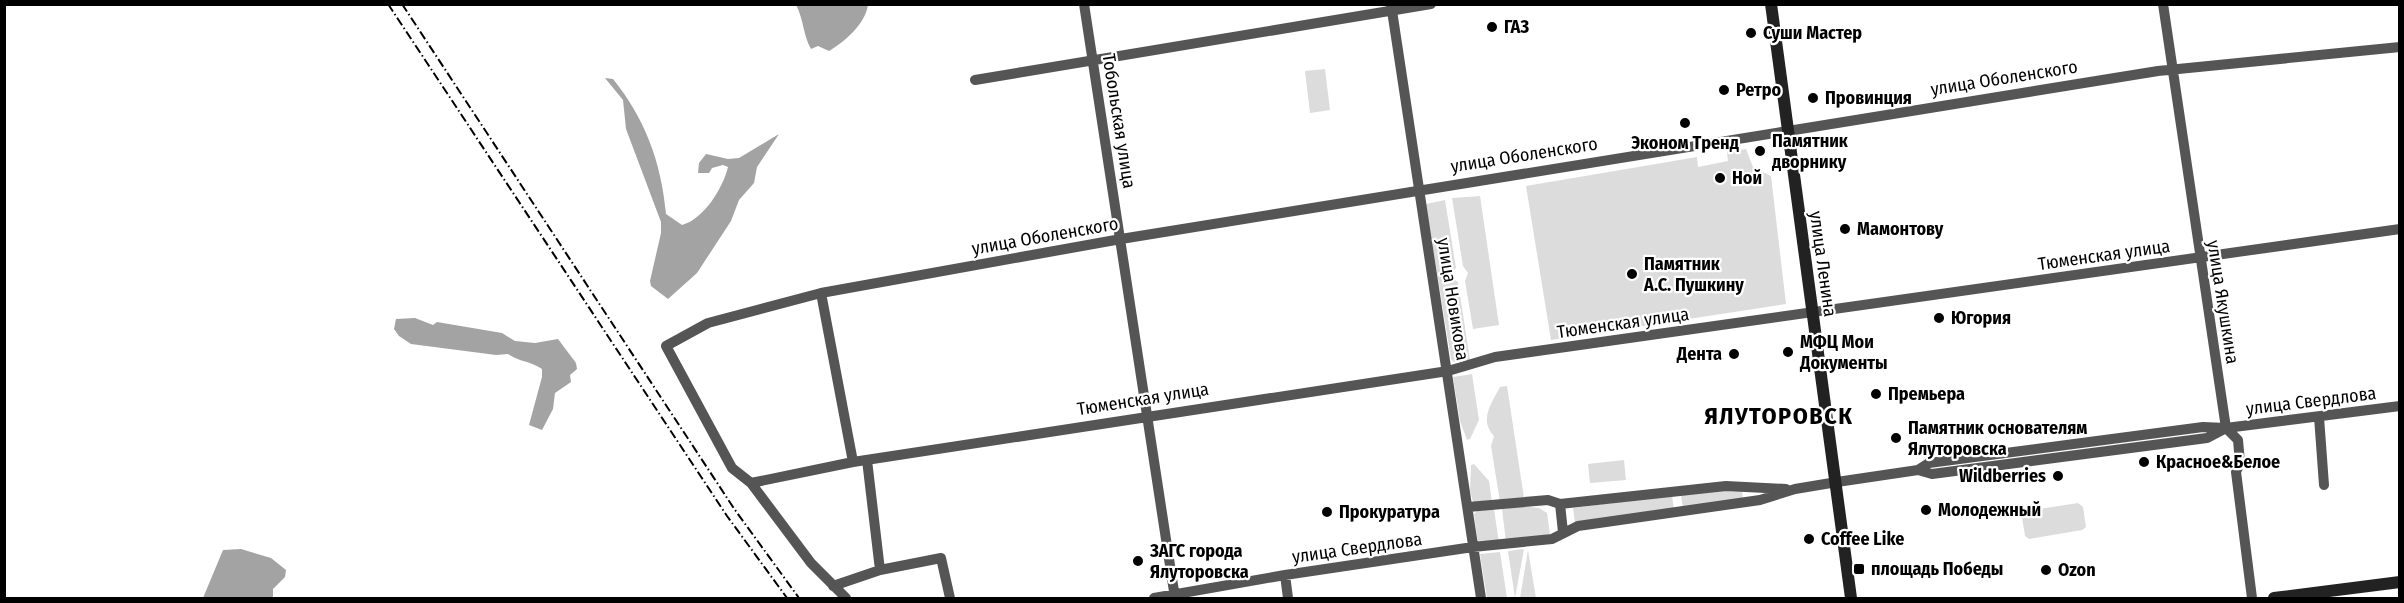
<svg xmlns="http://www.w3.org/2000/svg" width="2404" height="603" font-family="'Fira Sans Condensed',sans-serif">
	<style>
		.green { fill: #dcdcdc }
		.water { fill: #a3a3a3 }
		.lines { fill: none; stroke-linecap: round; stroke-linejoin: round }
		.minor { stroke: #555; stroke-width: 10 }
		.secondary { stroke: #222; stroke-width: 12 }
		.rail { stroke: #000; stroke-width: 2; stroke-dasharray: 9 3 1.5 3; stroke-linecap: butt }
		.poi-dot { fill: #000; stroke: #fff; stroke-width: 2 }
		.labels { text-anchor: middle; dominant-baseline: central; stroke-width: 4.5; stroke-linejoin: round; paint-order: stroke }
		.poi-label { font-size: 18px; font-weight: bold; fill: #000; stroke: #fff; text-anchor: start }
		.street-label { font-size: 18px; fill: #000; stroke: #fff }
		.district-label { font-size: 24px; font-weight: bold; letter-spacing: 1.5px; fill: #000; stroke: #fff }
	</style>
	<rect width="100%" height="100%" fill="#fff"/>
	<path class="green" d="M1325 69 1330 110 1310 113 1305 71Z
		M1746 149 1753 167 1771 176 1786 304 1551 340 1526 186 1697 157 1698 167 1728 161 1727 152Z
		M1480 196 1499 325 1473 329 1465 281 1468 273 1463 266 1452 198Z
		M1445 200 1456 268 1452 273 1453 279 1458 282 1470 360 1454 362 1451 359 1426 204Z
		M1472 374 1479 420 1470 439 1467 440 1460 421 1453 377Z
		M1507 386 1524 498 1500 502 1491 446 1494 436C1479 420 1491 404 1500 387Z
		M1624 460 1626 480 1590 483 1588 464Z
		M1474 464 1489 481 1492 503 1474 505 1470 491 1471 465Z
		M1742 489 1743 500 1683 509 1681 495Z
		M1672 495 1674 510 1575 523 1573 508Z
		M2078 503 2083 507 2086 527 2082 530 2029 539 2025 536 2022 517 2026 511Z
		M1522 506 1539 508 1547 513 1550 534 1506 542 1502 509Z
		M1494 509 1499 543 1478 544 1474 514 1477 511Z
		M1524 549 1515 598 1508 551Z
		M1528 550 1536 598H1520Z
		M1500 552 1507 598H1487L1480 554Z"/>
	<path class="water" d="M868 4C866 24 844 42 829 51L818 46 811 49C803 35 804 20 796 5Z
		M605 78 613 79C645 119 661 161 666 214L682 225C704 219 723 188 728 167L723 165 712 168 709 173H698L699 163 706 154 728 159 739 158 779 134 757 167 754 183 739 200 731 221 697 273 668 299 651 286 650 281 661 233V222L626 129 623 100Z
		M415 318 433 325 437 322 502 333 515 341 535 343 558 339 576 363 577 369 570 375 571 382 555 393 553 409 542 430 529 425 542 377V369C531 361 519 362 508 354L496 355 411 344 399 336 394 329 396 319Z
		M241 549 271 558 286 570 285 577 273 589V598H203L223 550Z"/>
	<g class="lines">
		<path class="minor" d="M1084 4 1175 598
			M1391 4 1481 598
			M2163 4 2226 428 2238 440 2240 463 2236 472 2252 598
			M975 80 1431 4
			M821 293 853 462
			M2319 417 2324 485
			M867 460 880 570
			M1918 470 1929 463 2203 427 2226 428 2400 406
			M751 483 853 462 1448 371 1495 357 2400 229
			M1560 504 1563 532
			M1468 507 1548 500 1560 504 1726 486 1786 489
			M1285 575 1288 598
			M833 586 880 570 941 558 950 598
			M846 598 811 563 751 483 732 468 666 346 708 323 821 293 1121 239 2158 71 2400 47
			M1154 598 1285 575 1473 547 1552 539 1578 526 1760 500 1795 489 1837 482 1918 470 1932 474 2207 438 2226 428"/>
		<path class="secondary" d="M1771 4 1851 598
			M2274 598 2400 582"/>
		<path class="rail" d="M388 4 727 516 787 598
			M402 4 735 510 799 598"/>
	</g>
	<g class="poi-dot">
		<circle cx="1492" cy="27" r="6"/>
		<circle cx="1751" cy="33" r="6"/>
		<circle cx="1724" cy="90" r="6"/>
		<circle cx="1813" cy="98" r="6"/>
		<circle cx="1685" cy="123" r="6"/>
		<circle cx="1760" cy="151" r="6"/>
		<circle cx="1720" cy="178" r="6"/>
		<circle cx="1845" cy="229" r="6"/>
		<circle cx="1632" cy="274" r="6"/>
		<circle cx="1939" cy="318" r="6"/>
		<circle cx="1788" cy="352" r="6"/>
		<circle cx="1734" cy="354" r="6"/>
		<circle cx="1876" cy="394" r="6"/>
		<circle cx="1896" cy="438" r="6"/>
		<circle cx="2144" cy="462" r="6"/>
		<circle cx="2058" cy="476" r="6"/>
		<circle cx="1926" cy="510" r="6"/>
		<circle cx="1327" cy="512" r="6"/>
		<circle cx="1809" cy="539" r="6"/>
		<circle cx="1138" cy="561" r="6"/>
		<rect x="1853" y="563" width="12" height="12" rx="3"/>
		<circle cx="2046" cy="570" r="6"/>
	</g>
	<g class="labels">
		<g class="poi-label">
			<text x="1504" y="27">ГАЗ</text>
			<text x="1763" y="33">Суши Мастер</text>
			<text x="1736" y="90">Ретро</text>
			<text x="1825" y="98">Провинция</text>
			<text x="1772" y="141">Памятник<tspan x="1772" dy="21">дворнику</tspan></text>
			<text x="1685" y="143" text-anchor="middle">Эконом Тренд</text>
			<text x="1732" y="178">Ной</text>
			<text x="1857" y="229">Мамонтову</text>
			<text x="1644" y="264">Памятник<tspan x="1644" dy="21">А.С. Пушкину</tspan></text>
			<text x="1951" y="318">Югория</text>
			<text x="1800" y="342">МФЦ Мои<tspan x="1800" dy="21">Документы</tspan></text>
			<text x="1722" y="354" text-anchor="end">Дента</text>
			<text x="1888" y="394">Премьера</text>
			<text x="1908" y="428">Памятник основателям<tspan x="1908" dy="21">Ялуторовска</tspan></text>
			<text x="2156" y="462">Красное&amp;Белое</text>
			<text x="2046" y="476" text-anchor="end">Wildberries</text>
			<text x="1938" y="510">Молодежный</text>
			<text x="1339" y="512">Прокуратура</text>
			<text x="1821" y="539">Coffee Like</text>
			<text x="1150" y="551">ЗАГС города<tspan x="1150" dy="21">Ялуторовска</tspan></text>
			<text x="1871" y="569">площадь Победы</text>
			<text x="2058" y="570">Ozon</text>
		</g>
		<g class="street-label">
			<text transform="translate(2004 78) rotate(-9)">улица Оболенского</text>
			<text transform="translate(1119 121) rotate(81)">Тобольская улица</text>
			<text transform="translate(1524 155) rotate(-9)">улица Оболенского</text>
			<text transform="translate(1045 236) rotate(-10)">улица Оболенского</text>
			<text transform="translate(2104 255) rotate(-8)">Тюменская улица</text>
			<text transform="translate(1823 264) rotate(82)">улица Ленина</text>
			<text transform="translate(1453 299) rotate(81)">улица Новикова</text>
			<text transform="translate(2223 302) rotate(81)">улица Якушкина</text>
			<text transform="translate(1623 323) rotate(-8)">Тюменская улица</text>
			<text transform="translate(1143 399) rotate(-9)">Тюменская улица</text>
			<text transform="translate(2311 401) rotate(-7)">улица Свердлова</text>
			<text transform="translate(1357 548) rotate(-8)">улица Свердлова</text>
		</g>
		<g class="district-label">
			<text x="1779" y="416">ЯЛУТОРОВСК</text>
		</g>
	</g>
	<rect width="2404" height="603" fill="none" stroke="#000000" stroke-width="12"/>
</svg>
